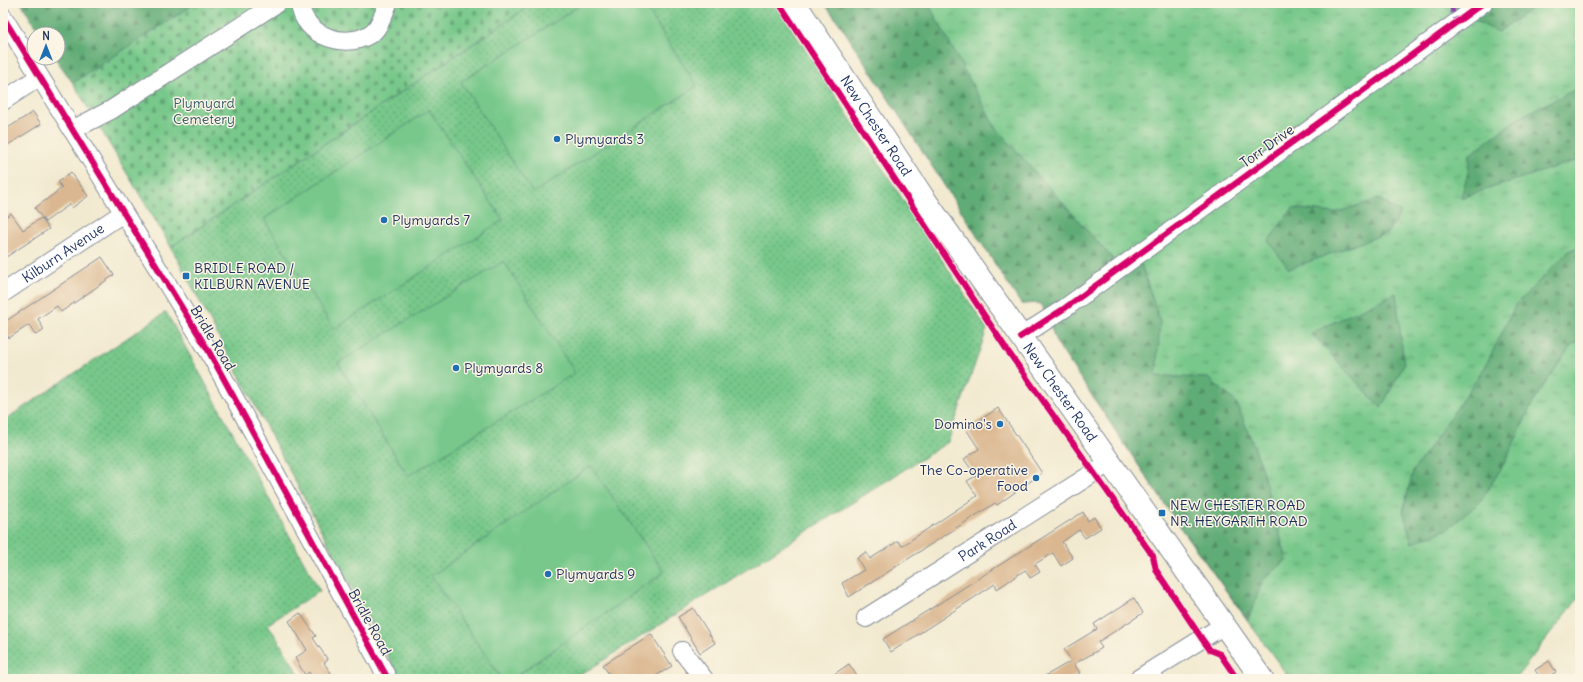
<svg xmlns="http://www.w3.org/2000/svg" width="1583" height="682" font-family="Delius,sans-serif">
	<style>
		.grass { fill: url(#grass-tufts); stroke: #497c74 }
		.forest { fill: url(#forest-firs); stroke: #3e6e6a }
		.cemetery { fill: url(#cemetery-stones); stroke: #497c74 }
		.park { fill: url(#park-dots); stroke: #497c74 }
		.pitch { fill: #77c88a; stroke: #497c74 }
		.building { fill: #dab790 }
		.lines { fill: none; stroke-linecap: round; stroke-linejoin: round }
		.minor-casing { stroke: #868c97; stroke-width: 20 }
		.highway-casing { stroke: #868c97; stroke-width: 24 }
		.minor { stroke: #fff; stroke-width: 18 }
		.highway { stroke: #fff; stroke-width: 22 }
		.quiet { stroke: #8e44ad; stroke-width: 5; stroke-dasharray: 10 5; stroke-linecap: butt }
		.cycleway-casing { stroke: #fcf5e5; stroke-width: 8 }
		.cycleway { stroke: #d6006c; stroke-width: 6 }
		.poi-dot { fill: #1f6fb2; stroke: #fcf5e5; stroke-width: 1.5 }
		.labels { text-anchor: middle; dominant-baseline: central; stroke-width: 3; stroke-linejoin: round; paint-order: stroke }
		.park-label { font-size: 14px; fill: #375d6b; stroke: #fcf5e5 }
		.street-label { font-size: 14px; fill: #1b2f5e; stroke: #fcf5e5 }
		.poi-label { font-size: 14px; fill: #1b2f5e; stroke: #fcf5e5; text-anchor: start }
	</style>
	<defs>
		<pattern id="grass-tufts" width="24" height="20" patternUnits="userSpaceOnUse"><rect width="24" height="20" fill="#77c88a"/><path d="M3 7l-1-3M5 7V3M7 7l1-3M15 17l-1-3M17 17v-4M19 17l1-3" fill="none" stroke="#61a374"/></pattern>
		<pattern id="forest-firs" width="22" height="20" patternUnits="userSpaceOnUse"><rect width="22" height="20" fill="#61ac76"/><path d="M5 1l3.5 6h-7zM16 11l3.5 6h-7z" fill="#4f8c64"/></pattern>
		<pattern id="cemetery-stones" width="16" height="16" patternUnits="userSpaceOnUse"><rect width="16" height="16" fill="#77c88a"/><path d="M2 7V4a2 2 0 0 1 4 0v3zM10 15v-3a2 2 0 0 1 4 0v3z" fill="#61a374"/></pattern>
		<pattern id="park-dots" width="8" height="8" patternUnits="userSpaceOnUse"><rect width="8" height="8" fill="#77c88a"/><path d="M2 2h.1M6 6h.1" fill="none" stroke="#61a374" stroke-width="1.8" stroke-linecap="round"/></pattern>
	</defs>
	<rect width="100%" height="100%" fill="#fcf5e5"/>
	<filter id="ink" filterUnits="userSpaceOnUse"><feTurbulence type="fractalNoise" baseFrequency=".025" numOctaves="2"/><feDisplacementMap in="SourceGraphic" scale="8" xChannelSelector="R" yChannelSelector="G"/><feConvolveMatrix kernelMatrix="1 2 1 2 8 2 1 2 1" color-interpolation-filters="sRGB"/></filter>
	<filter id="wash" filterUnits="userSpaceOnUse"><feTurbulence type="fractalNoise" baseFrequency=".012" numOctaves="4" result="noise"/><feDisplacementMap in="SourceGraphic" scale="16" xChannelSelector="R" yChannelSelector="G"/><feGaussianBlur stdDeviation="0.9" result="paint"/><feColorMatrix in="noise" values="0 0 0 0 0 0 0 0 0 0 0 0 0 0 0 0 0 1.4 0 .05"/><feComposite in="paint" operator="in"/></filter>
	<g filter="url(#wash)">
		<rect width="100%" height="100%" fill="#f2ead0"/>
		<path class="grass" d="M824 3H1580V596L1515 679H1290L1182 530 1056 342 1048 318 1040 303 1021 304 842 27Z"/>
		<path class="forest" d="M21 3H196L73 83 55 58H58V34H40Z
			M824 3H928L995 127 1120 267 1138 255 1160 321 1156 376 1208 378 1236 402 1258 456 1287 560 1263 580 1248 620 1182 530 1056 342 1048 318 1040 303 1021 304 842 27Z
			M1452 3H1540L1498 32 1465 16Z
			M1580 87V160L1564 164 1461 198 1469 169V155L1518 118Z
			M1379 199 1401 213 1387 233 1289 269 1268 241 1293 208 1334 213Z
			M1580 247V340L1570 347 1533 402 1505 462 1481 501 1448 529 1412 543 1403 511 1413 471 1485 367 1516 304 1570 250Z
			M1396 293 1404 365 1381 408 1311 333Z"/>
		<path class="cemetery" d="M196 3H534L171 247 73 83Z"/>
		<path class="park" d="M534 3H775L987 329 948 442 574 679H400L171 247Z
			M166 312 320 591 268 624 302 679H3V421Z"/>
		<path class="pitch" d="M584 3H643L697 86 533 193 461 82Z
			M429 110 503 220 334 329 264 219Z
			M504 261 575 373 408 476 338 363Z
			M591 466 664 572 512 679H502L431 576Z"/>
		<g id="blocks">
			<path class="building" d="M33 112 41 124 3 148V131Z
				M71 172 88 196 72 208 70 204 45 222 35 208 62 188 58 182Z
				M11 213 23 230 41 218 49 229 3 259V219Z
				M102 257 114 275 61 312 57 306 38 319 44 330 40 333 35 335 29 325 9 338 3 329V323Z
				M998 408 1042 473 997 505 995 503 849 597 842 583 864 570 857 558 866 552 870 559 898 541 902 546 977 496 967 481 976 476 964 459 979 449 966 429Z
				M1083 512 1088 521 1094 517 1101 528 1085 538 1079 530 1062 542 1073 558 1061 566 1053 553 1035 564 1040 572 1030 578 1025 570 997 589 995 584 891 652 883 639Z
				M1134 598 1143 613 1098 642 1102 648 1074 664 1080 673 1070 679H1040L1071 661 1064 649 1097 629 1094 624Z
				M693 608 715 643 700 653 678 617Z
				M300 613 316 636 313 638 328 660 324 663 335 679H313L309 672 305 675 295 658 307 650 289 621Z
				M651 634 672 666 651 679H612L603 665Z
				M1549 661 1556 672 1545 679H1541L1535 670Z
				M849 664 859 679H827Z"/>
		</g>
	</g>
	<g filter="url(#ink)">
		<use href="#blocks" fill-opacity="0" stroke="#868c97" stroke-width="1"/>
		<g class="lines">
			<defs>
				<g id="minor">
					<path d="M300 3C302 37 350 52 374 31 381 24 385 11 388 3"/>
					<path d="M3 17 208 350 388 679"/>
					<path d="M3 101 39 77"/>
					<path d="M72 130 111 110 277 3"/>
					<path id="s1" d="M3 293 123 213"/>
					<path d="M1020 337 1065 308 1483 3"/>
					<path id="s2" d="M866 618 1109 463"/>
					<path d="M682 651 704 679"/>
					<path d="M1138 679 1224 625"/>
				</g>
				<g id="highway">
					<path id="s3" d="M795 3 923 197 1262 679"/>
				</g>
			</defs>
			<use href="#minor" class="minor-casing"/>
			<use href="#highway" class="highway-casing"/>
			<use href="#minor" class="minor"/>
			<use href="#highway" class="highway"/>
			<path class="quiet" d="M1451 3 1453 13 1457 21"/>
			<defs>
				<path id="cycleway" d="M779 3 1007 350 1153 556 1156 570 1202 639 1210 650 1220 654 1237 679
					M3 17 208 350 388 679
					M1020 337 1065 308 1483 3"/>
			</defs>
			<use href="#cycleway" class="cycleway-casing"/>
			<use href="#cycleway" class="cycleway"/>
		</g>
	</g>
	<g class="poi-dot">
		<circle cx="557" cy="139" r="4"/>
		<circle cx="384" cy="220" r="4"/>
		<rect x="182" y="272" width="8" height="8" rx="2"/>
		<circle cx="456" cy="368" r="4"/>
		<circle cx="1000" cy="424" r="4"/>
		<circle cx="1036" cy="478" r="4"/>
		<rect x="1158" y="509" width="8" height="8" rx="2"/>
		<circle cx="548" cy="574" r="4"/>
	</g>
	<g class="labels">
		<g class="park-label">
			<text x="204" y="103">Plymyard<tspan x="204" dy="16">Cemetery</tspan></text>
		</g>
		<g class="street-label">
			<text stroke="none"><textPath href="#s3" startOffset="147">New Chester Road</textPath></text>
			<text transform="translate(1267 146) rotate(-36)">Torr Drive</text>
			<text stroke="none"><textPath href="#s1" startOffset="72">Kilburn Avenue</textPath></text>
			<text transform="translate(213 338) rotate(59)">Bridle Road</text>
			<text stroke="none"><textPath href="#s3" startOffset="471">New Chester Road</textPath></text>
			<text stroke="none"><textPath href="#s2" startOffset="144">Park Road</textPath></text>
			<text transform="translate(370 622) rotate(61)">Bridle Road</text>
		</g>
		<g class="poi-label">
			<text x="565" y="139">Plymyards 3</text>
			<text x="392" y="220">Plymyards 7</text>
			<text x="194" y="268">BRIDLE ROAD /<tspan x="194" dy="16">KILBURN AVENUE</tspan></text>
			<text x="464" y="368">Plymyards 8</text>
			<text x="992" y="424" text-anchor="end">Domino's</text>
			<text x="1028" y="470" text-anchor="end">The Co-operative<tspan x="1028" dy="16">Food</tspan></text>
			<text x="1170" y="505">NEW CHESTER ROAD<tspan x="1170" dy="16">NR. HEYGARTH ROAD</tspan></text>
			<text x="556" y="574">Plymyards 9</text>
		</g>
	</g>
	<rect width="1583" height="682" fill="none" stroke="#fcf5e5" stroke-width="16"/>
	<g transform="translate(46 46)"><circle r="19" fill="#fcf5e5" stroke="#a2a6af"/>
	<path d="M0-3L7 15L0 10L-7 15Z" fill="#1f6fb2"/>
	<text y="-6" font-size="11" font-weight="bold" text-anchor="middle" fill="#1b2f5e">N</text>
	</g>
</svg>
